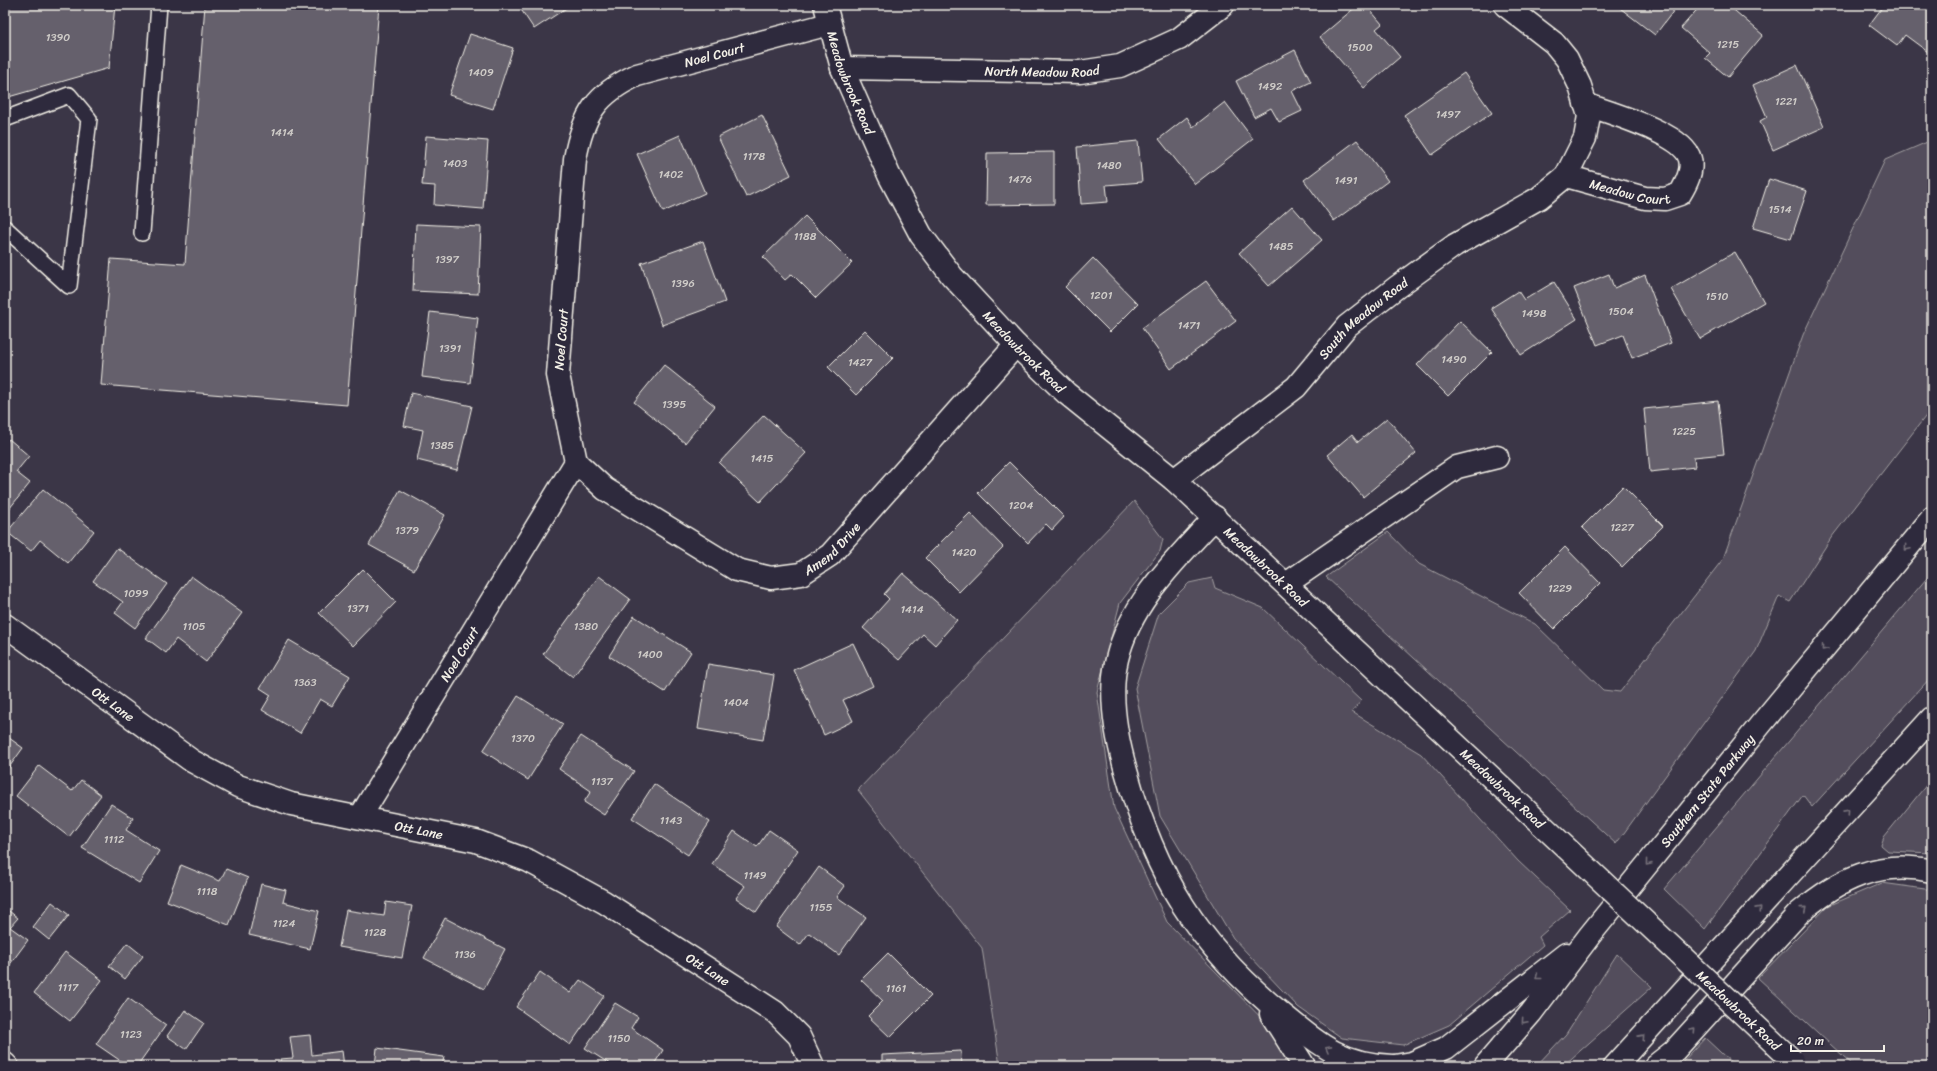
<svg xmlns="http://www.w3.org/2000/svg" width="1937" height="1071" font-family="Sriracha,sans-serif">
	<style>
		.green { fill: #534e5c; stroke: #a4a0a2 }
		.building { fill: #65616c; stroke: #f4f1e8 }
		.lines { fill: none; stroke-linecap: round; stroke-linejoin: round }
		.service-casing { stroke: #f4f1e8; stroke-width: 18 }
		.minor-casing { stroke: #f4f1e8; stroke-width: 25 }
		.tertiary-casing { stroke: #f4f1e8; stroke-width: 25 }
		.motorway-casing { stroke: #f4f1e8; stroke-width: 25 }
		.service { stroke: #2f2a3d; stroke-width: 15 }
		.minor { stroke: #2f2a3d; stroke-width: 22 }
		.tertiary { stroke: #2f2a3d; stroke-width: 22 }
		.motorway { stroke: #2f2a3d; stroke-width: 22 }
		.tertiary-bridge-casing { stroke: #f4f1e8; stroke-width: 25; stroke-linecap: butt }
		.tertiary-bridge { stroke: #2f2a3d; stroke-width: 22 }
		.oneway { stroke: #747079 }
		.labels { text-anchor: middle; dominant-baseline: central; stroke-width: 4; stroke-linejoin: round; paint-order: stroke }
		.number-label { font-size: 11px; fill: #d0cdc9 }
		.street-label { font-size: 13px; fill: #f4f1e8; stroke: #2f2a3d }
	</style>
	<rect width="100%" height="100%" fill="#3b3647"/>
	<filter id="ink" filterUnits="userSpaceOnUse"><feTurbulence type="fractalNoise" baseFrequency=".025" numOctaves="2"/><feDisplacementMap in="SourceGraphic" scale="8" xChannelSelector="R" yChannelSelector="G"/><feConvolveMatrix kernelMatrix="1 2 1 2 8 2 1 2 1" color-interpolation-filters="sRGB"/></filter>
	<g filter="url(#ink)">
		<path class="green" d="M1932 140V408L1831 538 1790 602 1779 596 1756 651 1616 844 1326 577 1388 532 1419 564 1535 624 1603 690 1620 692 1723 559 1803 335 1885 160Z
			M1134 501 1163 539 1160 551 1120 603 1097 692 1114 808 1167 922 1281 1038 1290 1066H1000L982 948 858 790Z
			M1932 572V676L1812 807 1803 795 1705 929 1664 889Z
			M1212 578 1215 588 1263 608 1361 701 1352 712 1421 754 1518 861 1570 910 1539 937 1543 945 1449 1025 1403 1045 1342 1038 1298 1007 1233 938 1160 816 1135 688 1159 613 1189 583Z
			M1932 778V853L1888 851 1881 845 1884 837Z
			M1882 883 1932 890V1066H1854L1758 978 1828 906Z
			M1617 954 1652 987 1563 1066H1536L1566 1034Z
			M1705 1038 1735 1066H1679Z"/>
		<path class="building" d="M5 5H115L109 68 5 98Z
			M205 5H379L347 405 101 385 111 259 185 264Z
			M518 5H571L534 29Z
			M1358 5H1366L1382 24 1376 29 1400 57 1364 88 1320 37Z
			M1616 5H1678L1655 35Z
			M1701 5H1728L1763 35 1728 77 1705 58 1710 53 1681 28Z
			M1884 5H1932V55L1905 35 1897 46 1869 25Z
			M470 34 513 48 493 109 449 95Z
			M1295 50 1311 82 1292 91 1302 111 1279 122 1271 108 1254 117 1236 81Z
			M1797 65 1824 127 1773 150 1760 121 1767 117 1753 85Z
			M1464 73 1492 113 1432 155 1404 115Z
			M1225 102 1253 139 1195 184 1159 139 1187 117 1193 127Z
			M762 115 791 175 746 197 718 137Z
			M680 135 705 193 663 212 637 154Z
			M426 136 488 141 483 209 434 205 435 186 422 185Z
			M1357 140 1388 181 1334 221 1304 180Z
			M1138 141 1142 182 1106 185 1108 202 1081 204 1077 147Z
			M1054 152V204L986 205 987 153Z
			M1769 179 1807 191 1791 239 1753 228Z
			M1292 206 1322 240 1269 286 1239 253Z
			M805 216 852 263 816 298 792 274 785 280 763 257Z
			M416 224 481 227 478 294 413 291Z
			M703 241 725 302 662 325 641 263Z
			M1735 252 1764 302 1700 339 1671 289Z
			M1093 258 1138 304 1110 332 1065 287Z
			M1609 274 1614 288 1645 275 1671 343 1632 358 1623 335 1597 345 1574 288Z
			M1206 281 1236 321 1171 369 1142 328Z
			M1554 282 1577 319 1521 355 1491 308 1518 291 1524 300Z
			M430 312 478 318 470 383 422 377Z
			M1460 321 1492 352 1448 396 1417 365Z
			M865 330 893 358 856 395 828 367Z
			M664 365 715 406 685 443 634 402Z
			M411 393 472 406 457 470 417 460 423 430 404 426Z
			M1718 401 1724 454 1694 457 1695 467 1650 472 1644 409Z
			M764 415 806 453 760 502 719 463Z
			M1387 418 1416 453 1363 497 1327 455 1352 434 1358 442Z
			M9 439 29 456 16 472 30 483 5 514V444Z
			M1009 462 1064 517 1052 530 1046 524 1028 543 978 493Z
			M1623 486 1663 526 1622 567 1582 527Z
			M43 489 94 531 68 563 40 540 31 551 7 532Z
			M400 490 445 515 414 570 369 545Z
			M970 513 1003 547 959 592 925 558Z
			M1565 547 1600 583 1554 629 1519 593Z
			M117 548 167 584 135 628 115 613 123 602 93 581Z
			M363 569 396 602 353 646 319 613Z
			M903 573 957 620 935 645 923 634 899 660 863 628 889 599 884 594Z
			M191 576 242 613 206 662 176 639 166 653 146 638Z
			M599 576 630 599 573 677 543 654Z
			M634 616 691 652 665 692 609 656Z
			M289 640 350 676 332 706 320 699 300 733 262 710 271 695 260 688Z
			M853 643 873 686 843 700 853 721 824 735 794 670Z
			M708 664 774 675 763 740 698 729Z
			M518 696 563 724 528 780 483 751Z
			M5 735 23 748 5 773Z
			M581 736 634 771 604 815 584 802 591 791 559 769Z
			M39 766 72 791 81 780 101 795 69 837 16 796Z
			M654 784 710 822 688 855 632 818Z
			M111 804 133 818 126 830 159 851 139 883 82 848Z
			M769 830 798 850 756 912 736 898 745 886 712 864 734 831 757 847Z
			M181 865 220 881 226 869 248 878 229 925 167 901Z
			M819 867 845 886 837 897 866 917 839 955 809 933 800 945 776 927Z
			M261 884 286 890 283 902 319 911 310 949 249 935Z
			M52 902 69 915 49 940 33 927Z
			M386 902 412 906 402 958 339 947 346 910 384 916Z
			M5 908 18 918 10 927 28 940 5 971Z
			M445 918 505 949 484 989 424 958Z
			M127 943 143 956 125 979 109 966Z
			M65 952 102 980 70 1021 34 993Z
			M888 953 931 996 890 1037 868 1016 883 1001 861 980Z
			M540 972 570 993 580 980 604 996 570 1045 516 1007Z
			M128 998 166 1025 137 1066H128L96 1044Z
			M615 1003 638 1017 631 1028 663 1050 653 1066H613L585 1048Z
			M185 1010 204 1023 186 1049 167 1036Z
			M310 1035 312 1055 342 1051 344 1066H281L280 1059 293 1058 290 1037Z
			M377 1048 444 1057 442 1066H375Z
			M961 1051 962 1066H882V1055Z
			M705 1059 712 1066H697Z"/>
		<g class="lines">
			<defs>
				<path id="service" d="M5 119 69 95 89 119 69 286 5 228
					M142 233 159 5"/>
				<g id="minor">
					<path id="s1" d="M842 68 1080 72 1120 66 1179 39 1223 5"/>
					<path id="s2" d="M1566 176 1645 198 1665 199 1680 194C1686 184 1693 171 1690 159 1683 133 1609 113 1585 104"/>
					<path id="s3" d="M576 462 605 489 737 570 771 578 801 574 830 555 1016 345"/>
					<path id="s4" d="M1174 480 1296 387 1347 326 1397 287 1455 245 1539 198 1566 176 1585 138 1589 116 1580 86 1567 59 1554 43 1505 5"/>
					<path d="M1286 584 1457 467 1497 457"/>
					<path id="s5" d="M5 625 192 761 238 786 291 804 476 841 529 861 604 902 775 1012 799 1036 813 1066"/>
					<path id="s6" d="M360 817 576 462 558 375 575 159C583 115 596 94 637 75L829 24"/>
					<path d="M5 1064 7 1066"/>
				</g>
				<g id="tertiary">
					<path id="s7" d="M825 5 842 68 889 175 921 235 952 276 1016 345 1066 393 1174 480 1542 825"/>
				</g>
				<g id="motorway">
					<path d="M1215 517C1177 559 1131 601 1117 659 1108 695 1116 736 1126 771 1155 875 1198 946 1282 1014 1320 1045 1341 1064 1392 1066"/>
					<path d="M1271 1014 1304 1066"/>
					<path d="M1395 1066 1412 1063 1446 1048 1566 954"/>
					<path id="s8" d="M1485 1066 1531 1013 1590 935 1761 724 1932 518"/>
					<path d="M1615 1066 1932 718"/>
					<path d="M1655 1066 1674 1051 1799 913C1839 879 1879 859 1932 871"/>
				</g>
			</defs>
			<use href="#service" class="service-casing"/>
			<use href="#minor" class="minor-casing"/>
			<use href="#tertiary" class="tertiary-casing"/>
			<use href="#motorway" class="motorway-casing"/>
			<use href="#service" class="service"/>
			<use href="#minor" class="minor"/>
			<use href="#tertiary" class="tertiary"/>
			<use href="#motorway" class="motorway"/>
			<defs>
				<g id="tertiary-bridge">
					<path id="s9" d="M1542 825 1792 1060"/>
				</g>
			</defs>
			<use href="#tertiary-bridge" class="tertiary-bridge-casing"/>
			<use href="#tertiary-bridge" class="tertiary-bridge"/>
		</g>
		<defs><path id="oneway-chevron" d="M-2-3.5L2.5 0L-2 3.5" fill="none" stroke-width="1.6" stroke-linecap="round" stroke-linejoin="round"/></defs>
		<g class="oneway">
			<use href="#oneway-chevron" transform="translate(1907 548) rotate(130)"/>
			<use href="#oneway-chevron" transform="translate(1824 648) rotate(130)"/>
			<use href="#oneway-chevron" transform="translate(1847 812) rotate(-48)"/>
			<use href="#oneway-chevron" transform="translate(1648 863) rotate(129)"/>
			<use href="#oneway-chevron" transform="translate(1759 909) rotate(-48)"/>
			<use href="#oneway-chevron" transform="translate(1804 909) rotate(-41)"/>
			<use href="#oneway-chevron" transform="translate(1538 977) rotate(142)"/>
			<use href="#oneway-chevron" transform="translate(1524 1021) rotate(131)"/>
			<use href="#oneway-chevron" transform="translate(1693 1030) rotate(-48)"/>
			<use href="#oneway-chevron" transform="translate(1642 1037) rotate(-48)"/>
			<use href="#oneway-chevron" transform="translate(1328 1049) rotate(-151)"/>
		</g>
	</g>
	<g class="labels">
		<g class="number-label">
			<text x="58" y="37">1390</text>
			<text x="1728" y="44">1215</text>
			<text x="1360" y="47">1500</text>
			<text x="481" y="72">1409</text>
			<text x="1270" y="86">1492</text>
			<text x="1786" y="101">1221</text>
			<text x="1448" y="114">1497</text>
			<text x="282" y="132">1414</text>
			<text x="754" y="156">1178</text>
			<text x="455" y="163">1403</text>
			<text x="1109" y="165">1480</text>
			<text x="671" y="174">1402</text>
			<text x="1020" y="179">1476</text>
			<text x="1346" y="180">1491</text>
			<text x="1780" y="209">1514</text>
			<text x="805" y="236">1188</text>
			<text x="1281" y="246">1485</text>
			<text x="447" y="259">1397</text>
			<text x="683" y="283">1396</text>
			<text x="1101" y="295">1201</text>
			<text x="1717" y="296">1510</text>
			<text x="1621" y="311">1504</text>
			<text x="1534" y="313">1498</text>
			<text x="1189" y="325">1471</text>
			<text x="450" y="348">1391</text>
			<text x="1454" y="359">1490</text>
			<text x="860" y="362">1427</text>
			<text x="674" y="404">1395</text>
			<text x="1684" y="431">1225</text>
			<text x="442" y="445">1385</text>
			<text x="762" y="458">1415</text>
			<text x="1021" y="505">1204</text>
			<text x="1622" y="527">1227</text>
			<text x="407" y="530">1379</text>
			<text x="964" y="552">1420</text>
			<text x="1560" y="588">1229</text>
			<text x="136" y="593">1099</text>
			<text x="358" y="608">1371</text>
			<text x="912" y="609">1414</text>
			<text x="194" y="626">1105</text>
			<text x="586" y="626">1380</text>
			<text x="650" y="654">1400</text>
			<text x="305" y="682">1363</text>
			<text x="736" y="702">1404</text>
			<text x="523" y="738">1370</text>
			<text x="602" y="781">1137</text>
			<text x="671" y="820">1143</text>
			<text x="114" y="839">1112</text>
			<text x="755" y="875">1149</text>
			<text x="207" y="891">1118</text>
			<text x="821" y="907">1155</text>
			<text x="284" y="923">1124</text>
			<text x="375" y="932">1128</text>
			<text x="465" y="954">1136</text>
			<text x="68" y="987">1117</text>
			<text x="896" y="988">1161</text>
			<text x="131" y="1034">1123</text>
			<text x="619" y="1038">1150</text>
		</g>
		<g class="street-label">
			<text stroke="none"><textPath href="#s6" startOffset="911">Noel Court</textPath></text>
			<text stroke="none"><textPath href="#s1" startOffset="200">North Meadow Road</textPath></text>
			<text stroke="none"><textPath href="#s7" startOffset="82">Meadowbrook Road</textPath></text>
			<text stroke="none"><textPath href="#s2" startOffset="66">Meadow Court</textPath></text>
			<text stroke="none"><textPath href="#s4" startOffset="250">South Meadow Road</textPath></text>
			<text stroke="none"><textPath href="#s6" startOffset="540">Noel Court</textPath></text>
			<text stroke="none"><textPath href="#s7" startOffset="406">Meadowbrook Road</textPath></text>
			<text stroke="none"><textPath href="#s3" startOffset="300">Amend Drive</textPath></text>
			<text stroke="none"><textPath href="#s7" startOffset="730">Meadowbrook Road</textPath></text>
			<text stroke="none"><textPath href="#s6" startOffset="191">Noel Court</textPath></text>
			<text stroke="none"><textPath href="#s5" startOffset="134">Ott Lane</textPath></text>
			<text stroke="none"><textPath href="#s7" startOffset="1054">Meadowbrook Road</textPath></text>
			<text stroke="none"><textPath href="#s8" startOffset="354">Southern State Parkway</textPath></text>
			<text stroke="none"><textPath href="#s5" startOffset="470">Ott Lane</textPath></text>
			<text stroke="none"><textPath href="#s5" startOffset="794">Ott Lane</textPath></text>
			<text stroke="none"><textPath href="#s9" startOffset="270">Meadowbrook Road</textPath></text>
		</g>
	</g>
	<rect width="1937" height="1071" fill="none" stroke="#2f2a3d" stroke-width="20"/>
	<rect x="10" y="10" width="1917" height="1051" fill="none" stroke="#f4f1e8" stroke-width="1.5" filter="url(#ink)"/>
	<path d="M1791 1045v6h93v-6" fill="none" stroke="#f4f1e8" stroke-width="2"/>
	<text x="1797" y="1045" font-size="12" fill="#f4f1e8" stroke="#2f2a3d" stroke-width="3" paint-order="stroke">20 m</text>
</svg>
